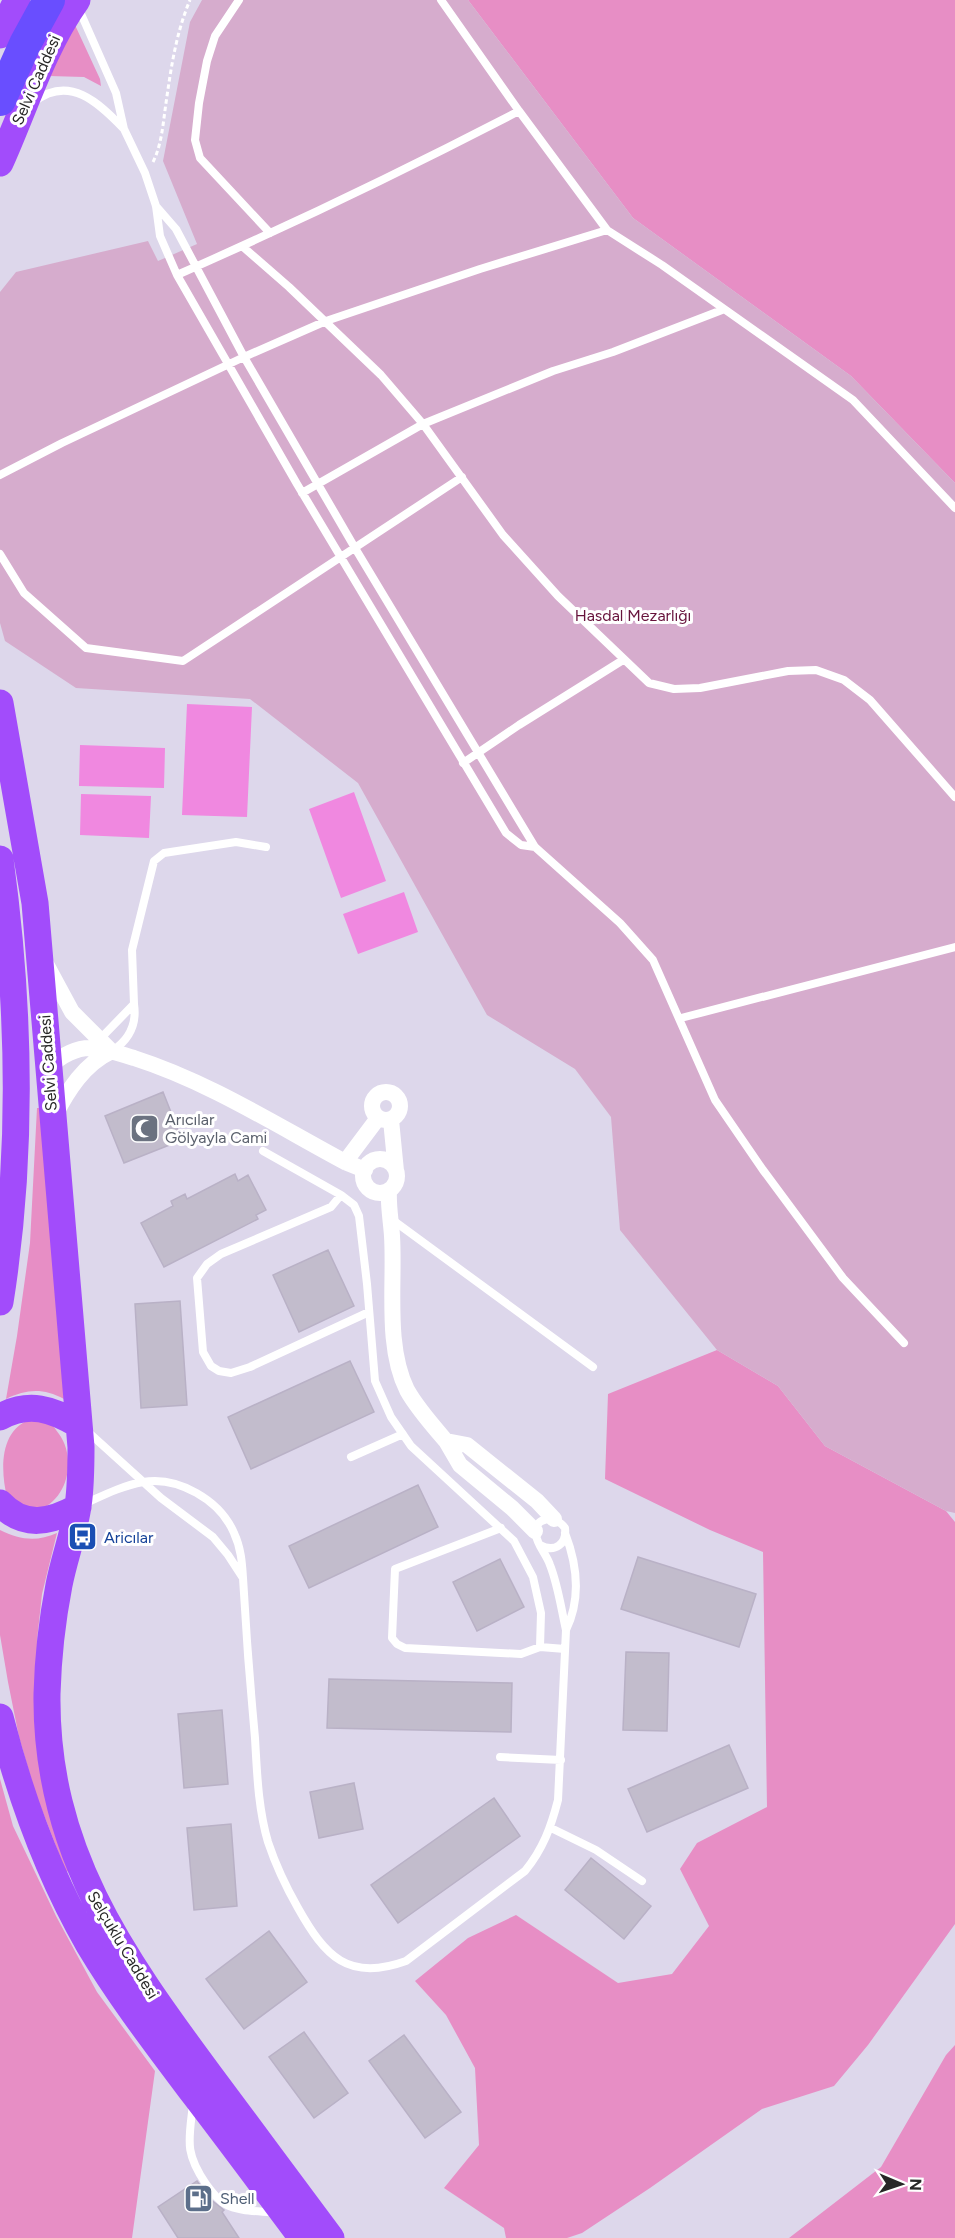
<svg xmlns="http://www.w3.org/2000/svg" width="955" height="2238" font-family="Figtree,sans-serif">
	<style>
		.green { fill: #e78ec5 }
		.cemetery { fill: #d6accd }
		.pitch { fill: #f088e0 }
		.building { fill: #c2bccc; stroke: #b9b1c6; stroke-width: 1.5 }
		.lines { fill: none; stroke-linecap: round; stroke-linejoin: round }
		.path { stroke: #fff; stroke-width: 3; stroke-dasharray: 4.5 3; stroke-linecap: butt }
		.service { stroke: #fff; stroke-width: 8 }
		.minor { stroke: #fff; stroke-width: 16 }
		.primary { stroke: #a24cfb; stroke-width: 27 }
		.motorway { stroke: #694eff; stroke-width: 32 }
		.labels { text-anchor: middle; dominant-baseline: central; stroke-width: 6; stroke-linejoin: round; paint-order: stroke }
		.street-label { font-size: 16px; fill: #272727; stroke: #fff }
		.park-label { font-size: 16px; fill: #67133c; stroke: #fff }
		.worship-label { font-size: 16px; fill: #5b616d; stroke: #fff; text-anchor: start }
		.transit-label { font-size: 16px; fill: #164399; stroke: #fff; text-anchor: start }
		.service-label { font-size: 16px; fill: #4e5e75; stroke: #fff; text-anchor: start }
	</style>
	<rect width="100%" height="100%" fill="#ddd7eb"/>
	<path class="green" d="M468 0H955V483L851 376 633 218Z
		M75 25 100 79 101 86 84 77 49 76Z
		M37 1108H41L64 1399C43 1388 27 1389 6 1399L17 1336 30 1243Z
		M717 1350 778 1386 825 1446 946 1511 955 1522V1924L868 2045 834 2086 762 2109 650 2188 582 2233 567 2238H506L504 2228 444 2188 479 2145 475 2068 446 2015 415 1981 468 1938 516 1915 618 1983 672 1974 709 1926 680 1869 697 1843 767 1807 763 1552 710 1530 605 1479 608 1394Z
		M32 1419C37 1420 45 1421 50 1423 53 1425 56 1430 59 1434 77 1459 68 1501 36 1511L7 1497C0 1469 0 1428 32 1419Z
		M0 1530C20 1540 37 1542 57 1533L42 1594 37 1640 69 1871 66 1872 35 1792 19 1737 8 1682 0 1635Z
		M0 1779 13 1826 56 1916 97 1992 155 2071 132 2238H0Z
		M955 2045V2238H789L881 2167 946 2055Z"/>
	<path class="cemetery" d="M202 0H468L633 218 851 376 955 483V1513L946 1511 825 1446 778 1386 717 1350 620 1230 611 1117 575 1069 487 1015 358 783 250 699 76 688 5 641 0 623V292L16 272 148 241 158 261 197 244 163 161 190 22Z"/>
	<path class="pitch" d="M187 704 252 707 247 817 182 815Z
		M80 745 165 748 164 788 79 786Z
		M354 792 386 881 341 898 309 809Z
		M81 794 151 796 149 838 80 835Z
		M404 892 418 932 358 954 343 914Z"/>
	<path class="building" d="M163 1092 182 1140 124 1163 105 1116Z
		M235 1174 238 1181 248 1175 266 1210 256 1215 258 1219 164 1267 141 1223 173 1206 171 1201 185 1194 187 1199Z
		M328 1250 354 1306 299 1332 273 1275Z
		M180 1301 187 1405 141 1408 135 1304Z
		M350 1361 374 1412 251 1469 228 1417Z
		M418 1485 438 1527 309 1588 289 1546Z
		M638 1557 756 1594 739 1647 621 1609Z
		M500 1559 524 1607 477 1631 453 1582Z
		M626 1652 669 1653 667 1731 623 1730Z
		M329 1679 512 1683 511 1732 327 1728Z
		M222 1710 228 1784 184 1788 178 1714Z
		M729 1745 748 1788 647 1832 628 1789Z
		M354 1783 363 1829 319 1838 310 1792Z
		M494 1798 520 1836 398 1923 371 1885Z
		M231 1824 237 1906 194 1910 187 1828Z
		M591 1858 651 1906 624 1939 565 1890Z
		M269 1931 307 1982 244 2029 206 1979Z
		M304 2032 348 2093 314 2118 269 2057Z
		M404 2035 461 2112 425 2138 369 2061Z
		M197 2181 210 2199 224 2210 222 2212 239 2238H178L158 2207Z"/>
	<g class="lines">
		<path class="path" d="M153 162C162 144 163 123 166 103 171 68 176 33 190 0"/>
		<path class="service" d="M239 0 215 36 207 61 199 103 195 140 200 158 270 233
			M441 0 519 111 607 230 662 265 853 400 955 508
			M78 7 116 93 124 129 145 173 156 206 160 236 177 275 297 484 506 833 521 845 535 847
			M34 102C69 74 99 103 123 128
			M156 206 176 229 244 357 355 548 535 847 620 923 653 960 715 1100 763 1170 843 1278 904 1343
			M242 246 289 287 381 375 423 424 503 535 558 596 649 683 674 689 700 688 788 671 816 670 844 680 870 700 955 797
			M177 275C293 224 407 169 519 111
			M0 475 62 443 244 357 326 321 480 269 607 230
			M302 493 423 424 553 371 613 352 722 310
			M0 554 24 593 86 648 183 661 462 477
			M463 763 519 725 623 660
			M134 1004 132 950 154 861 164 853 236 842 266 847
			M681 1018 955 947
			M100 1039 134 1004C137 1024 129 1040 112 1051
			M263 1151 341 1195 354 1205 359 1216 367 1284 375 1381 391 1417 411 1446 514 1541 533 1577 541 1613 540 1647 565 1649
			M341 1195 331 1207 221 1254 207 1264 197 1278 203 1352 211 1366 219 1371 231 1373 250 1367 369 1312
			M390 1218 593 1367
			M351 1457 403 1434
			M82 1505C102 1496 121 1486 143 1482 178 1476 220 1500 234 1533 241 1548 242 1562 243 1578L228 1555 213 1537 161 1498 87 1431
			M501 1528 395 1569 392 1638 397 1644 405 1648 521 1654 540 1647
			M540 1545C555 1553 567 1544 565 1528 556 1515 533 1516 536 1535 537 1545 547 1555 550 1565 558 1585 561 1608 566 1630 581 1599 577 1564 565 1533
			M243 1578C246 1632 250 1685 255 1738 257 1772 258 1808 268 1842 276 1866 286 1887 298 1908 325 1956 348 1982 406 1961L525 1871C543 1849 551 1827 558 1800L566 1630
			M500 1757 561 1760
			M551 1828 596 1850 642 1881
			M193 2104C189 2140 184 2152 206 2184 211 2191 218 2200 225 2204 239 2212 261 2211 276 2213"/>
		<path class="minor" d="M45 962 72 1012 111 1051
			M49 1067C60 1057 74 1048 90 1048 105 1048 120 1054 134 1058 209 1082 276 1125 345 1162L365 1170
			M372 1106a14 14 0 1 1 28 0a14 14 0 1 1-28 0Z
			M54 1117C68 1090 84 1064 112 1051
			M391 1120 396 1171
			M363 1176a17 17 0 1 1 34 0a17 17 0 1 1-34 0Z
			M345 1162 378 1118
			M389 1190C388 1206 391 1220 392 1236 395 1283 385 1346 407 1390 417 1408 433 1426 446 1441
			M535 1531 512 1508 460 1465 446 1441 467 1445 537 1501 554 1519"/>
		<path class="primary" d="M0 35 17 0
			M0 163C24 110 43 47 77 0
			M0 703 35 903 81 1447C81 1467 81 1486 78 1506 74 1533 64 1559 59 1585 52 1621 48 1657 47 1694 45 1849 121 1955 209 2074 250 2129 290 2183 331 2238
			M0 859C20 1005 23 1157 0 1302
			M0 1417C29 1401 52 1409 79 1425
			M0 1503C24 1529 51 1522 78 1507
			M0 1717C20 1796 49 1875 89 1945 120 1997 157 2045 193 2093 230 2141 266 2190 302 2238"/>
		<path class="motorway" d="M0 100 25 44 49 0"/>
	</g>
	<defs>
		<symbol id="mosque-square" viewBox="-11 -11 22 22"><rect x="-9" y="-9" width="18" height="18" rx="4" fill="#6b7280" stroke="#fff"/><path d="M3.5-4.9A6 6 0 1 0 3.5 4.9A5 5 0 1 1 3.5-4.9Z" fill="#fff"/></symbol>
		<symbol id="bus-square" viewBox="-11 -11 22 22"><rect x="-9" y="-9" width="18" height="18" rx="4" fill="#1a4fb4" stroke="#fff"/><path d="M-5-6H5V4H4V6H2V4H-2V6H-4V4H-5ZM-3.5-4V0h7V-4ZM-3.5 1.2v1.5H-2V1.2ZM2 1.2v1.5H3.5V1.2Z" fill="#fff"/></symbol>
		<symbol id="fuel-square" viewBox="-11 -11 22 22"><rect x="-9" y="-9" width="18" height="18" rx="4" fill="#5c6f8a" stroke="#fff"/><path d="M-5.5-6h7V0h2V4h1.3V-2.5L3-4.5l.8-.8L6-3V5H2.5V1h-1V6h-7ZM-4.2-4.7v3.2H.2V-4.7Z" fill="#fff"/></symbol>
	</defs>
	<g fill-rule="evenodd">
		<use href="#mosque-square" x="128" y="1112" width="33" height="33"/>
		<use href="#bus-square" x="66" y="1520" width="33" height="33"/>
		<use href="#fuel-square" x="182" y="2182" width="33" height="33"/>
	</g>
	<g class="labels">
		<g class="street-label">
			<text transform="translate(36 80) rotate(-66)">Selvi Caddesi</text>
			<text transform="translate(48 1063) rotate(-94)">Selvi Caddesi</text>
			<text transform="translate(123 1945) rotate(59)">Selçuklu Caddesi</text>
		</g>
		<g class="park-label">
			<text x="633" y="615">Hasdal Mezarlığı</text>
		</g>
		<g class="worship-label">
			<text x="165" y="1119">Arıcılar<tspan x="165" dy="18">Gölyayla Cami</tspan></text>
		</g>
		<g class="transit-label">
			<text x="104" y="1537">Aricılar</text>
		</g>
		<g class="service-label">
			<text x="220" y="2198">Shell</text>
		</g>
	</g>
	<g transform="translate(901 2184) rotate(92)" stroke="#ffffff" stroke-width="4.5" paint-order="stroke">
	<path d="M0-4.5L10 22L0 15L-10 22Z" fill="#272727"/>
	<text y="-9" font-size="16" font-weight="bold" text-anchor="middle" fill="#272727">N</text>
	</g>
</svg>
